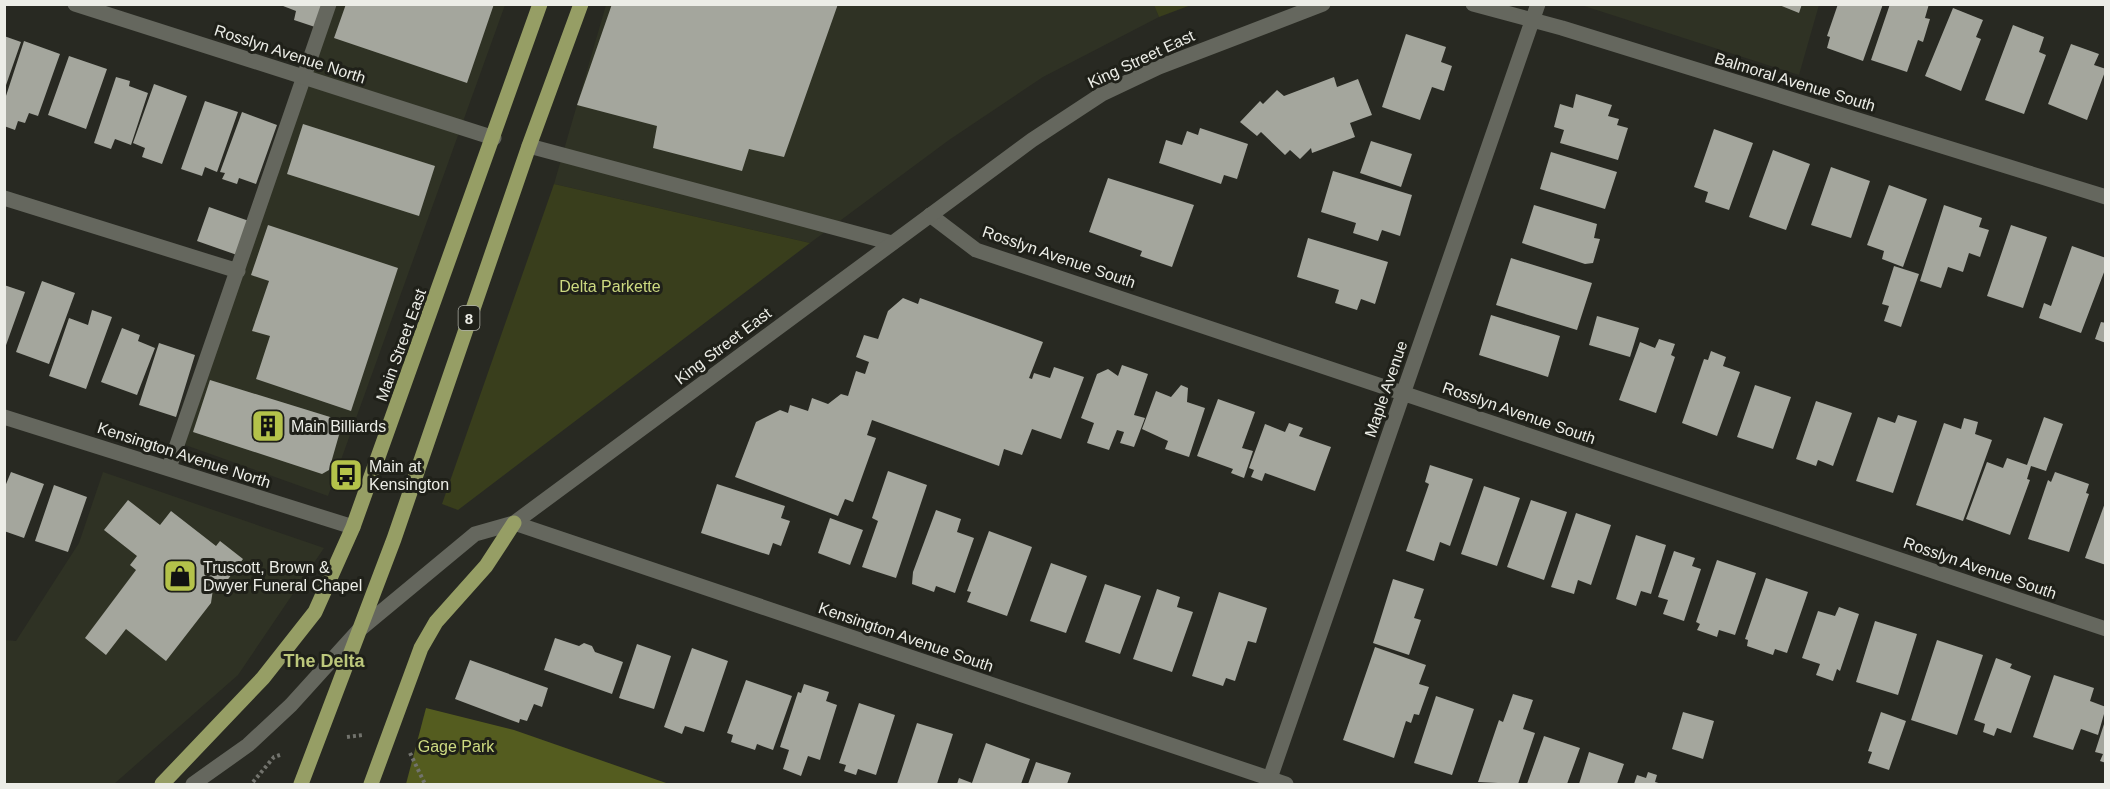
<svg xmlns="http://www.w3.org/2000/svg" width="2110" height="789" font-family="Arial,sans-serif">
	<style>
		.built { fill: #2f3224 }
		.green { fill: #393e1c }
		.forest { fill: #545c1f }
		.building { fill: #a4a69d }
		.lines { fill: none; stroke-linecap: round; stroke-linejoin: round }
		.path { stroke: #72736d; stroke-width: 4; stroke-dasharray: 3 3; stroke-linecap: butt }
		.service { stroke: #65675e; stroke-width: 15 }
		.minor { stroke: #65675e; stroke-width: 15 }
		.secondary { stroke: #65675e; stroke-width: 15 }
		.primary { stroke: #969e65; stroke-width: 15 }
		.labels { text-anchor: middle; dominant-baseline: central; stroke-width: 6; stroke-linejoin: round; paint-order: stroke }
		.shield { fill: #1f2019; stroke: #aeb0a9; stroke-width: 1.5 }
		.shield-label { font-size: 15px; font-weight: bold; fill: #ecede7 }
		.street-label { font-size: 16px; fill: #ecede7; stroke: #1f2019 }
		.park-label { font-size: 16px; fill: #cdda81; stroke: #1f2019 }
		.poi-label { font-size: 16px; fill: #ecede7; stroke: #1f2019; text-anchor: start }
		.neighbourhood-label { font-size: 18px; font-weight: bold; fill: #bcc77b; stroke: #1f2019 }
	</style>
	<rect width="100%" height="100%" fill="#282922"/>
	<path class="built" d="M1154 4 1159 17 1043 77 949 140 810 243 554 184 606 5Z
		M331 5H505L328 496 174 441Z
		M1581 5H1819L1799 75Z
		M103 472 324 548 238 675 114 784H5V640L16 641 79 543Z"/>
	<path class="green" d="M1154 5H1191L1159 17Z
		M554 184 810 243 458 510 442 504Z"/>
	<path class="forest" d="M426 708 514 730 669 784H406Z"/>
	<path class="building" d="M278 4H322L315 27 294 20 296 11Z
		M346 4H494L467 83 334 38Z
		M612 4H838L784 157 749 149 742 171 653 148 657 126 577 105Z
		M1777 4H1802L1799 13Z
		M1838 4H1883L1863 61 1827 48 1830 37 1827 36Z
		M1890 4H1929L1925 18 1930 19 1923 42 1918 40 1907 72 1871 60Z
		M1953 8 1983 20 1976 37 1981 39 1961 91 1925 76Z
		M2013 25 2044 37 2039 52 2046 55 2024 114 1985 100Z
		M1406 34 1446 47 1441 62 1452 66 1444 91 1432 87 1420 120 1382 107Z
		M4 36 21 42 5 88H4Z
		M24 41 60 54 38 116 29 113 25 123 18 121 15 130 4 126V102Z
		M2071 44 2099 54 2094 65 2106 69 2087 120 2048 104Z
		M69 56 107 69 86 129 48 115Z
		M116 77 130 81 129 86 148 93 131 145 115 139 111 149 94 143Z
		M1334 77 1337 87 1358 79 1372 115 1350 123 1355 137 1312 153 1311 148 1300 159 1290 150 1285 155 1261 132 1257 136 1240 122 1260 101 1263 104 1277 90 1284 96Z
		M154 84 187 96 162 164 142 157 145 148 133 143Z
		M1576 94 1612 105 1608 116 1619 119 1617 125 1628 128 1618 160 1560 143 1564 130 1554 127 1560 104 1573 108Z
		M205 101 238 112 217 172 205 167 202 176 181 169Z
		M242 112 277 125 256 184 239 178 237 184 222 179 225 173 220 172Z
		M303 124 435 166 419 216 287 174Z
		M1200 128 1248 144 1237 179 1224 175 1221 184 1159 163 1166 140 1182 145 1187 131 1198 135Z
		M1714 129 1753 143 1729 210 1705 202 1708 192 1694 187Z
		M1371 141 1412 154 1401 187 1360 173Z
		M1773 150 1810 164 1786 230 1749 217Z
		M1551 152 1617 172 1605 209 1540 189Z
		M1831 167 1870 181 1851 238 1811 225Z
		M1333 171 1412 195 1400 236 1382 230 1378 241 1353 233 1356 223 1321 212Z
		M1108 178 1194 205 1172 267 1140 256 1142 251 1089 232Z
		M1889 185 1927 199 1903 267 1882 259 1884 251 1867 245Z
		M1534 205 1597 224 1594 238 1600 239 1593 263 1585 264 1522 243Z
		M1944 205 1982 218 1979 227 1989 230 1980 257 1969 253 1963 272 1948 267 1941 288 1920 281Z
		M209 207 249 221 237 255 197 241Z
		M268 225 398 268 351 411 256 379 270 336 252 331 269 281 251 275Z
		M2011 225 2047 237 2023 308 1987 296Z
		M1308 238 1388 262 1375 304 1361 299 1357 310 1335 303 1339 290 1297 277Z
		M2072 246 2106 258V267L2081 333 2039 318 2044 303 2051 306Z
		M1511 258 1592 283 1577 330 1496 305Z
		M1894 266 1919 274 1901 327 1884 321 1889 306 1882 304Z
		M42 281 75 293 49 364 16 352Z
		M4 285 25 292 5 348H4Z
		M903 298 918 304 920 298 1043 342 1029 378 1032 379 1034 373 1050 378 1054 367 1084 377 1061 439 1032 429 1022 455 1004 449 999 466 872 420 867 435 876 438 853 502 845 499 838 516 735 477 756 422 780 410 788 413 790 405 808 411 812 398 828 404 841 394 848 396 856 371 865 374 869 362 856 357 864 335 878 339 888 311Z
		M92 310 112 317 86 389 49 376 69 318 88 325Z
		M1491 315 1560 336 1548 377 1479 355Z
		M1597 316 1639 328 1630 357 1589 345Z
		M2101 322 2106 323V343L2095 339Z
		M122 328 140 335 138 341 155 348 137 395 101 382Z
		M1659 339 1675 344 1671 355 1675 357 1656 413 1619 400 1640 342 1655 348Z
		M159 343 195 355 176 417 139 405Z
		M1711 351 1726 357 1723 366 1740 372 1717 436 1682 423 1704 359 1708 360Z
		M1122 365 1148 374 1134 415 1145 418 1134 447 1120 443 1124 432 1117 430 1109 450 1087 443 1094 423 1081 418 1097 374 1108 369 1118 376Z
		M210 380 343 421 329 470 322 474 193 432Z
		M1181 385 1188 388 1187 402 1205 408 1189 457 1165 449 1168 441 1142 429 1156 391 1171 397Z
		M1755 385 1791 397 1773 449 1737 437Z
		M1218 399 1255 412 1242 448 1253 451 1244 478 1231 473 1233 469 1197 456Z
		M1816 401 1852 413 1833 466 1818 460 1816 466 1796 459Z
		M1898 415 1917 421 1893 493 1856 481 1878 417 1895 423Z
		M2044 417 2063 424 2046 471 2031 466 2027 479 2030 480 2010 535 1966 519 1987 462 2003 468 2007 458 2027 465Z
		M1964 418 1978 422 1975 434 1992 440 1963 521 1916 505 1944 423 1961 429Z
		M1289 423 1303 428 1299 436 1331 447 1315 491 1265 473 1262 481 1251 477 1254 470 1249 468 1265 424 1285 432Z
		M1430 465 1473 479 1450 546 1440 542 1434 561 1406 551 1429 484 1425 482Z
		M888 471 927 485 896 578 862 567 878 521 872 518Z
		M11 472 44 484 24 538 4 531V489Z
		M2055 472 2089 484 2086 493 2089 494 2069 552 2028 539 2048 480 2051 482Z
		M717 484 785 506 781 518 790 521 781 546 773 543 769 555 701 533Z
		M54 485 87 497 68 552 35 541Z
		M1484 486 1520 498 1497 566 1461 554Z
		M128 500 160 525 171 511 216 546 220 541 243 559 226 582 213 589 211 603 166 661 126 629 106 655 85 638 136 570 130 565 137 556 104 530Z
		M1531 500 1567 512 1544 580 1507 567Z
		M2106 500V565L2085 558Z
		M936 510 961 519 957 532 974 538 955 593 936 586 934 592 912 584 913 572Z
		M1576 513 1611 525 1591 585 1578 580 1574 594 1551 587Z
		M830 518 863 530 850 565 818 553Z
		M989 531 1032 547 1007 616 967 602 971 592 967 591Z
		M1636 535 1666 545 1651 594 1641 591 1636 606 1616 599Z
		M1674 551 1695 558 1692 566 1701 569 1684 621 1663 614 1668 600 1658 597Z
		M1717 560 1756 573 1735 635 1719 630 1717 637 1697 630 1700 624 1696 622Z
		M1051 563 1087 576 1066 633 1030 621Z
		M1766 578 1808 592 1787 653 1775 649 1773 655 1747 646 1748 640 1745 639Z
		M1393 579 1424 589 1414 618 1421 620 1409 655 1373 643Z
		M1105 584 1141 596 1120 654 1085 642Z
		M1157 589 1180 597 1177 607 1193 612 1172 672 1133 659Z
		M1219 592 1267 608 1256 643 1248 641 1235 681 1226 678 1223 686 1192 676Z
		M1839 607 1859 614 1840 671 1837 669 1833 681 1816 675 1820 664 1802 658 1818 611 1835 616Z
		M1875 621 1917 634 1898 695 1856 682Z
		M555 638 579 646 584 643 592 646 595 652 623 662 612 694 544 670Z
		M1937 640 1983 655 1957 735 1911 720Z
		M637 644 671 656 654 709 619 698Z
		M1375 647 1426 665 1419 684 1429 687 1419 715 1414 714 1411 723 1406 721 1394 758 1343 740Z
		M692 648 728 661 704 732 685 726 682 734 664 727Z
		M1996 658 2012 664 2010 668 2031 676 2011 733 1997 728 1994 736 1983 732 1985 724 1974 720Z
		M470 660 548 688 542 707 534 704 527 721 520 719 519 723 455 699Z
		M2054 675 2094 688 2090 701 2106 707 2098 735 2081 729 2073 750 2033 737Z
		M746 680 792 696 773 750 757 744 755 750 731 742 733 735 727 733Z
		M804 684 829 692 826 701 837 705 820 760 808 756 801 776 783 769 789 750 780 747 798 692 801 693Z
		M1513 694 1533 700 1523 729 1535 733 1518 784 1478 782 1499 720 1503 722Z
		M1436 696 1474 709 1452 775 1414 763Z
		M859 703 895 715 876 775 858 769 856 775 844 771 846 765 839 763Z
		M1683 712 1714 721 1703 759 1672 749Z
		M1881 712 1906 721 1889 770 1868 763 1872 752 1868 751Z
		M2105 721H2106V763L2100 761 2103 754 2095 752Z
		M917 723 953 734 937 784H897Z
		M1544 736 1580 748 1567 784H1527Z
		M986 743 1030 759 1021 784H957L959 778 972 783Z
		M1589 752 1624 764 1617 784H1579Z
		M1036 762 1071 773 1067 784H1028Z
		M1648 772 1657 775 1655 782 1662 784H1634L1637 775 1646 778Z"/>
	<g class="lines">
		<path class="path" d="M347 737 363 735
			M410 753 425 784
			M253 782 274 757 280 755"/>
		<path class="service" d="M529 146 892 243
			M4 198 238 271
			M169 468 329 4"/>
		<path class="minor" d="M75 4 494 138
			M1473 4 1562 28 2106 197
			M930 215 976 250 2106 629
			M4 417 353 527
			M514 523 1286 784
			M1268 784 1538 4"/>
		<path class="secondary" d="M193 784 248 745 291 705 358 631 475 534 514 523 1032 140 1102 94 1159 67 1323 4"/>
		<path class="primary" d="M162 784 263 678 315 612 353 527 540 4
			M301 784 394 539 529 146 581 4
			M371 784 421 648 436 622 486 566 514 523"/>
	</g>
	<defs>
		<symbol id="building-square" viewBox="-11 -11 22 22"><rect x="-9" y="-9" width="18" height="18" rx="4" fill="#b4c24a" stroke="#1f2019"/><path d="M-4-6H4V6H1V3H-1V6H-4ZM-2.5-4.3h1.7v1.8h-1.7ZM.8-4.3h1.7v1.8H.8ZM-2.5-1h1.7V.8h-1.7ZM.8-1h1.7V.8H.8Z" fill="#111"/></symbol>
		<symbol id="bus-square" viewBox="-11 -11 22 22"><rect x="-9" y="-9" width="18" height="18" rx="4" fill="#b4c24a" stroke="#1f2019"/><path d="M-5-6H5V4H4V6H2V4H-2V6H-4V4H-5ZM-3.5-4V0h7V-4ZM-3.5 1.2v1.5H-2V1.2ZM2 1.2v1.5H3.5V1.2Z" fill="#111"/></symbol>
		<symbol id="shop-square" viewBox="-11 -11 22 22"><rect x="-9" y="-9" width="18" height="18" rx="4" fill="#b4c24a" stroke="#1f2019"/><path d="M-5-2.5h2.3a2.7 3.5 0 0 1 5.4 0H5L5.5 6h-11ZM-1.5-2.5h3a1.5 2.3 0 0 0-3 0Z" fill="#111"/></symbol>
	</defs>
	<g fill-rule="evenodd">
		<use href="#building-square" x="249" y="407" width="38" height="38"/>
		<use href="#bus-square" x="327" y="456" width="38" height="38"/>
		<use href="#shop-square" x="161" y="557" width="38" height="38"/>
	</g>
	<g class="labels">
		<rect class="shield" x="458.5" y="306" width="21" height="24" rx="4.5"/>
		<g class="shield-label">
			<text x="469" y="318">8</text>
		</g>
		<g class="street-label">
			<text transform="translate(290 54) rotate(18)">Rosslyn Avenue North</text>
			<text transform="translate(1141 59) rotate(-25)">King Street East</text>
			<text transform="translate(1795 82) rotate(17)">Balmoral Avenue South</text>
			<text transform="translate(1059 257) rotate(19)">Rosslyn Avenue South</text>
			<text transform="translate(401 345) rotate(-70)">Main Street East</text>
			<text transform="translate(723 346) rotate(-37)">King Street East</text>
			<text transform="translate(1386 389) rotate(-71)">Maple Avenue</text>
			<text transform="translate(1519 413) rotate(19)">Rosslyn Avenue South</text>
			<text transform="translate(184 455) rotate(18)">Kensington Avenue North</text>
			<text transform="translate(1980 568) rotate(19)">Rosslyn Avenue South</text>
			<text transform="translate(906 637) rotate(19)">Kensington Avenue South</text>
		</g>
		<g class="park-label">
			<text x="610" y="286">Delta Parkette</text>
			<text x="456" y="746">Gage Park</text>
		</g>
		<g class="poi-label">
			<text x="291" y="426">Main Billiards</text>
			<text x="369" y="466">Main at<tspan x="369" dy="18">Kensington</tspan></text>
			<text x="203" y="567">Truscott, Brown &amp;<tspan x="203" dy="18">Dwyer Funeral Chapel</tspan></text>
		</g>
		<g class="neighbourhood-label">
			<text x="324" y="661">The Delta</text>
		</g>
	</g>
	<rect width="2110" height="789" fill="none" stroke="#ecede7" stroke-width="12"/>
</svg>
